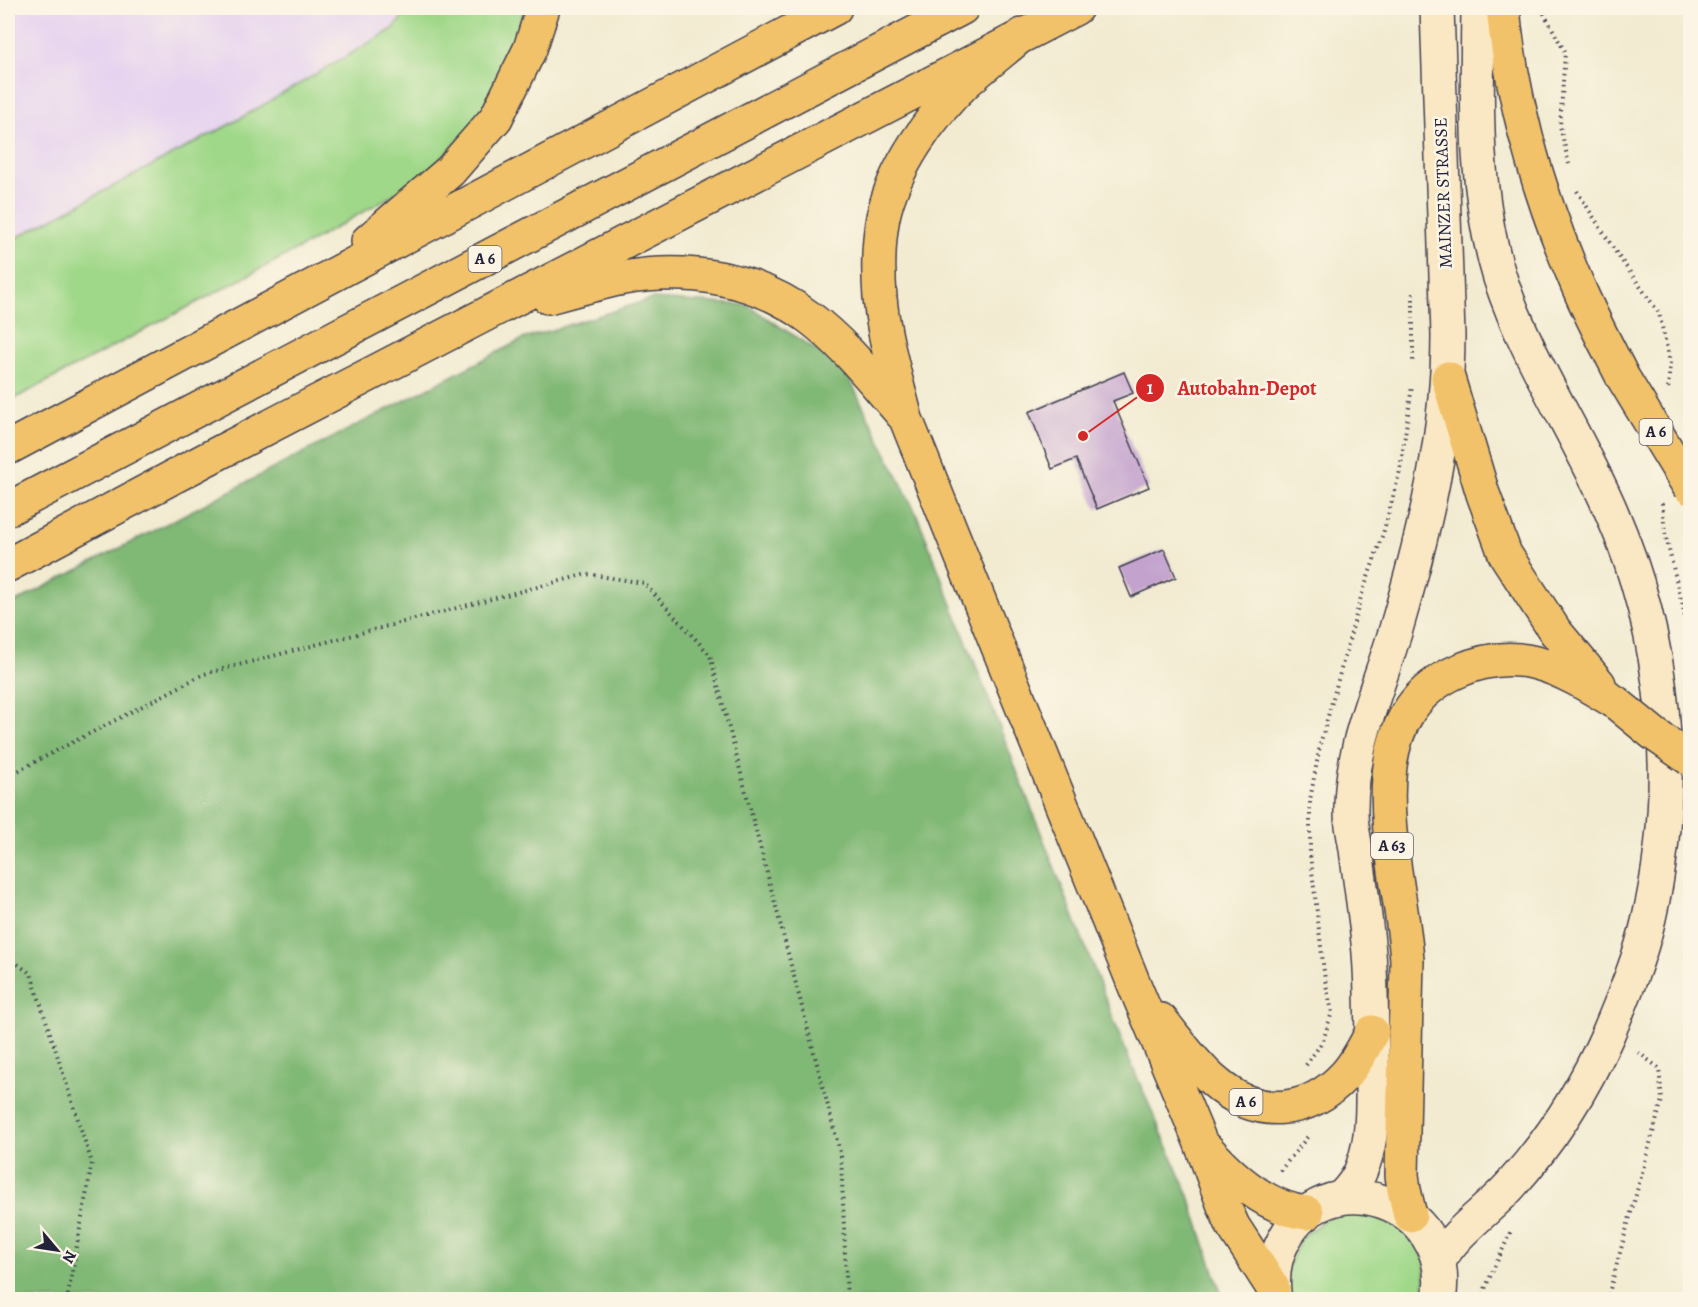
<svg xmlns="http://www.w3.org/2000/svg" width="1698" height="1307" font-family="Alegreya,serif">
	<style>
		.built { fill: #e6d3f0 }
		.green { fill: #a0d889; stroke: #617d62; stroke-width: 1.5 }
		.forest { fill: #80b875; stroke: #516d58; stroke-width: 1.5 }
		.building { fill: #c3a3ce }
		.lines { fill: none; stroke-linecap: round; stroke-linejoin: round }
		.secondary-casing { stroke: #414052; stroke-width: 36 }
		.highway-casing { stroke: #414052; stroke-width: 36 }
		.path { stroke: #414052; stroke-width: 4; stroke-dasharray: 1.5 4.5; stroke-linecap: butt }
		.secondary { stroke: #fae7c3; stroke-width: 33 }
		.highway { stroke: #f2c26a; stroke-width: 33 }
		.rail-casing { stroke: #22223b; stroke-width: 7 }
		.rail { stroke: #fcf5e5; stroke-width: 4.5; stroke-dasharray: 14; stroke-linecap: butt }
		.highway-bridge-casing { stroke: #414052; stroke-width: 36; stroke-linecap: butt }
		.highway-bridge { stroke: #f2c26a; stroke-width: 33 }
		.labels { text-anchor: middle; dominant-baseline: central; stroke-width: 5; stroke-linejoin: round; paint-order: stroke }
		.shield { fill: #fcf5e5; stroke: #63616e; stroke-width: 1.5 }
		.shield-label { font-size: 16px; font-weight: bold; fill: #22223b }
		.street-label { font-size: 18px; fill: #22223b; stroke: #fcf5e5 }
		.leader { fill: none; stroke: #d62828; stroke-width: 2 }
		.callout-dot { fill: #d62828; stroke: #fcf5e5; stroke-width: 2 }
		.mark-label { font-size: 18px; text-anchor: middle; font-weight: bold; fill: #fff }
		.callout-label { font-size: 20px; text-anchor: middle; font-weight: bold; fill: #d62828; stroke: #fcf5e5; stroke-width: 5; stroke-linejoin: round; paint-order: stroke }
	</style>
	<rect width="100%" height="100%" fill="#fcf5e5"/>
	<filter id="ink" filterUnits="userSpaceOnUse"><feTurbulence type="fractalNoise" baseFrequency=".0167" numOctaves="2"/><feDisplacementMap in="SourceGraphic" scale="12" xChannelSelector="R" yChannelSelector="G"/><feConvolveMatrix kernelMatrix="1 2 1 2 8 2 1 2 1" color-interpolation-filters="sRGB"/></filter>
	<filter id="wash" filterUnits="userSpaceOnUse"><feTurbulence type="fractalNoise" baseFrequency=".008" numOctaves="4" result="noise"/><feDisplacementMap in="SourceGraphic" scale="24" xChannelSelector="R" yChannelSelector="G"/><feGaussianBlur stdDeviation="1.35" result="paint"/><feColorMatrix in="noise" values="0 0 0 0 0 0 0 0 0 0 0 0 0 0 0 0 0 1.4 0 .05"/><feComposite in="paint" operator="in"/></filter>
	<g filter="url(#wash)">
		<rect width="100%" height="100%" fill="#f2ebd1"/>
		<path class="built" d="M8 8H410L393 29 234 122 8 242Z"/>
		<path class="green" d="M410 8H524L519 27 479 119 424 177 302 247 8 402V242L234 122 393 29Z
			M1361 1210 1407 1231 1425 1260V1299L1289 1300 1287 1269 1301 1238 1328 1217Z"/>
		<path class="forest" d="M652 299 747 305 844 368 917 515 1129 1059 1188 1193 1223 1299 8 1300V606L523 339Z"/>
		<g id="blocks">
			<path class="building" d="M1124 372 1133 393 1113 401 1149 487 1097 509 1076 459 1052 469 1029 412Z
				M1164 549 1176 577 1131 597 1119 568Z"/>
		</g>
	</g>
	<g filter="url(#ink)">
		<use href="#blocks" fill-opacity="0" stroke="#414052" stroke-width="1.5"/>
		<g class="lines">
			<defs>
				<path id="secondary" d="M1341 1198C1350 1189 1359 1178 1363 1165 1374 1135 1372 1101 1372 1070 1372 1031 1372 992 1369 953 1366 918 1360 883 1356 849 1354 837 1351 825 1351 813 1350 748 1378 690 1396 629 1424 533 1448 436 1448 335L1437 8
					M1439 1261C1456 1231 1486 1212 1509 1187 1550 1142 1584 1089 1608 1034 1624 996 1640 958 1649 918 1680 784 1666 637 1611 511 1577 432 1527 360 1500 278 1473 191 1477 98 1478 8
					M1275 1300C1272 1281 1273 1263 1281 1246 1321 1156 1457 1199 1439 1300"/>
				<path id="highway" d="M1503 8C1512 102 1540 198 1578 286 1591 317 1607 346 1622 376
					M1022 35C1003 51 984 66 966 82 931 115 893 169 883 217 878 243 878 271 880 298 884 339 896 379 906 419L1136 989 1200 1141 1224 1206 1233 1226 1273 1288
					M368 241 450 171 496 118 530 49 543 8
					M548 297C573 290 598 283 623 278 689 267 756 277 810 318 845 344 873 381 902 414
					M1448 378 1483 494 1505 554 1555 631 1599 684
					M8 448 835 8
					M8 509 962 8
					M8 565 205 460 1076 8
					M1161 1020C1178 1041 1194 1064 1215 1082 1257 1119 1308 1115 1345 1075 1357 1062 1364 1047 1372 1032
					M1207 1149C1233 1178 1267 1209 1307 1213
					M1410 1215 1404 1190 1402 1175 1407 961C1402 870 1345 720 1458 671 1521 643 1562 670 1615 702"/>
			</defs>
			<use href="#secondary" class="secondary-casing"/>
			<use href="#highway" class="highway-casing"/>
			<path class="path" d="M1541 8 1565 52 1560 126 1569 164
				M1577 191 1617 254 1659 313 1670 362 1668 391
				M1413 293V361
				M1662 503 1665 533 1686 621 1690 659
				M8 776 204 674 587 574 644 583 710 655 841 1156 847 1300
				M8 957 31 974 92 1163 67 1300
				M1306 1065 1323 1041 1332 1012 1325 980 1310 854V800L1320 745 1361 597 1383 534 1400 471 1412 386
				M1280 1171 1309 1135
				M1482 1300 1486 1286 1511 1231
				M1607 1300 1662 1100 1659 1068 1635 1050"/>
			<use href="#secondary" class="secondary"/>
			<use href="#highway" class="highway"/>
			<defs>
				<path id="rail" d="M1686 1300 1690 1283"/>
			</defs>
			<use href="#rail" class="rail-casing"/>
			<use href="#rail" class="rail"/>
			<defs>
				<path id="highway-bridge" d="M1622 376 1690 488
					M1615 702 1654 734 1690 759"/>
			</defs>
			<use href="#highway-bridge" class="highway-bridge-casing"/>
			<use href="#highway-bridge" class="highway-bridge"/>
		</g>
	</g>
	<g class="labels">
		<g class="shield">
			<rect x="468.5" y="246" width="33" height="26" rx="4.5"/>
			<rect x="1639.5" y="419" width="33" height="26" rx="4.5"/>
			<rect x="1371" y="833" width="42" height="26" rx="4.5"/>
			<rect x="1229.5" y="1089" width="33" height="26" rx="4.5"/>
		</g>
		<g class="shield-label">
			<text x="485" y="259">A 6</text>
			<text x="1656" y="432">A 6</text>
			<text x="1392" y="846">A 63</text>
			<text x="1246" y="1102">A 6</text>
		</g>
		<g class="street-label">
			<text transform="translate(1443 193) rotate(-92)">MAINZER STRASSE</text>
		</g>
	</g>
	<path class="leader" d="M1083 436L1150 388"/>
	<g class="callout-dot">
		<circle cx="1083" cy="436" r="6"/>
		<circle cx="1150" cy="388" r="15"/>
	</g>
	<g class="mark-label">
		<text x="1150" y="394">1</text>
	</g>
	<g class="callout-label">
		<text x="1247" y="395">Autobahn-Depot</text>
	</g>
	<rect width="1698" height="1307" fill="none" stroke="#fcf5e5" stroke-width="30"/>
	<g transform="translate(57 1250) rotate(119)" stroke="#fcf5e5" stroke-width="4.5" paint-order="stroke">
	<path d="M0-4.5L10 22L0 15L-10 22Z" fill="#22223b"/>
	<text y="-9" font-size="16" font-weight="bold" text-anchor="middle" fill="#22223b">N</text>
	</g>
</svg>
